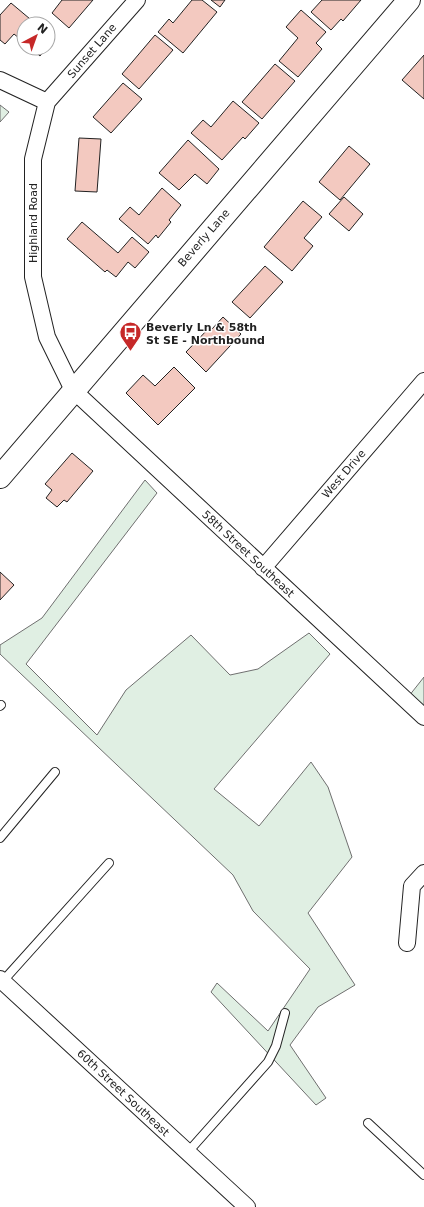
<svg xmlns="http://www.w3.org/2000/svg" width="424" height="1207" font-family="'DejaVu Sans',sans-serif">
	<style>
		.green { fill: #e0efe3; stroke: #6f6f6f }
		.building { fill: #f3c9c0; stroke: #222 }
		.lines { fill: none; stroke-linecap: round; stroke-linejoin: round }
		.lane-casing { stroke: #222; stroke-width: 10 }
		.street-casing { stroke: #222; stroke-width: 18 }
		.secondary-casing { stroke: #222; stroke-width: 24 }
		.lane { stroke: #fff; stroke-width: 8 }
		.street { stroke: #fff; stroke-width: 16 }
		.secondary { stroke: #fff; stroke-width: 22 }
		.labels { text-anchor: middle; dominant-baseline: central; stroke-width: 3; stroke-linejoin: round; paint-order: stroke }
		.street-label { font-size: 11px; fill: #222; stroke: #fff }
		.poi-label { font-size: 11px; font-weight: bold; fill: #222; stroke: #fff; text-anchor: start }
	</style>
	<rect width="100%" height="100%" fill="#fff"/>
	<path class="green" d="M0 105 9 112 0 122Z
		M145 480 157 493 26 664 97 735 126 690 191 635 230 675 258 669 309 633 330 654 214 789 259 826 311 762 328 787 352 857 308 913 355 985 318 1007 290 1045 326 1098 316 1105 211 992 217 983 268 1031 310 969 253 911 233 875 0 654V645L42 618Z
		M424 677V717L405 701Z"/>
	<path class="building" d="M62 0H93L69 28 52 13Z
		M192 0H202L217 12 183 53 158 32 169 19 173 23Z
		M211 0H225L220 7Z
		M322 0H361L343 21 341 19 331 30 311 12Z
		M11 3 36 24H24V42L14 34 5 44 0 40V15Z
		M301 10 326 32 316 43 322 49 298 77 279 61 298 38 286 27Z
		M48 35 54 40 48 46Z
		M155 35 173 50 139 89 122 74Z
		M31 48H46L40 56Z
		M424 55V99L402 80Z
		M275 64 295 81 262 119 242 102Z
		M123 83 142 99 111 133 93 117Z
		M233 101 259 123 245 139 243 137 222 160 191 133 203 120 211 127Z
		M79 138 101 139 97 192 75 191Z
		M188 140 219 169 207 184 195 174 179 190 159 173Z
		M349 146 370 164 340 200 319 182Z
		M162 188 181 205 169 220 171 222 158 238 156 235 148 244 119 219 130 207 139 215Z
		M344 197 363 214 349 231 329 214Z
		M303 201 322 217 304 238 313 246 292 271 264 247Z
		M82 222 118 253 132 237 149 252 135 268 128 262 116 277 107 270 105 272 67 239Z
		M265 266 283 282 250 318 232 302Z
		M223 317 241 334 206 372 186 352 210 327 212 329Z
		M174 367 195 388 158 425 126 393 143 375 155 386Z
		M72 453 93 471 67 502 64 500 57 507 46 498 52 490 45 484Z
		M0 572 14 585 0 600Z"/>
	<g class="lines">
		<defs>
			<path id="lane" d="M0 706 1 705
				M0 838 55 772
				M3 981 109 863
				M368 1123 424 1175
				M188 1152 268 1062 276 1046 285 1013"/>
			<path id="street" d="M0 80 47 102 33 159V277L47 337 73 390 424 717
				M47 102 137 0
				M263 568 424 381
				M407 943 412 886 424 873
				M0 979 247 1207"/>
			<path id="secondary" d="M0 477 409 0"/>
		</defs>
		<use href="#lane" class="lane-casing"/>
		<use href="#street" class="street-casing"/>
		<use href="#secondary" class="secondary-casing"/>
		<use href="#lane" class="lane"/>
		<use href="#street" class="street"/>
		<use href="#secondary" class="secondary"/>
	</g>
	<defs>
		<symbol id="bus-pin" viewBox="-11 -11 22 30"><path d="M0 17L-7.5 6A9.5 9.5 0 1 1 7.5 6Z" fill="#c62828" stroke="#fff"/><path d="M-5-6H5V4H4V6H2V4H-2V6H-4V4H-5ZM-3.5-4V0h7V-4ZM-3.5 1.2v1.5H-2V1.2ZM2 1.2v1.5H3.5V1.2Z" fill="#fff"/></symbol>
	</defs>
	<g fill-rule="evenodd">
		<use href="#bus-pin" x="118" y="320" width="25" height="34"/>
	</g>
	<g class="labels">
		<g class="street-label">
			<text transform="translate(92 51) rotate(-49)">Sunset Lane</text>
			<text transform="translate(33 223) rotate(-90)">Highland Road</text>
			<text transform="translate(204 238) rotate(-49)">Beverly Lane</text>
			<text transform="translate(344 474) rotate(-49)">West Drive</text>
			<text transform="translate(248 554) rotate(43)">58th Street Southeast</text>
			<text transform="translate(123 1093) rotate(43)">60th Street Southeast</text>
		</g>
		<g class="poi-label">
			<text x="146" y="327">Beverly Ln &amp; 58th<tspan x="146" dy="13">St SE - Northbound</tspan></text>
		</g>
	</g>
	<g transform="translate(36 36) rotate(41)"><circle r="19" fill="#ffffff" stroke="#a7a7a7"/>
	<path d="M0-3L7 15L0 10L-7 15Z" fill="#c62828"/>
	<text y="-6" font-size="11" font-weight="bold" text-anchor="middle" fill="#222222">N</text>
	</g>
</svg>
